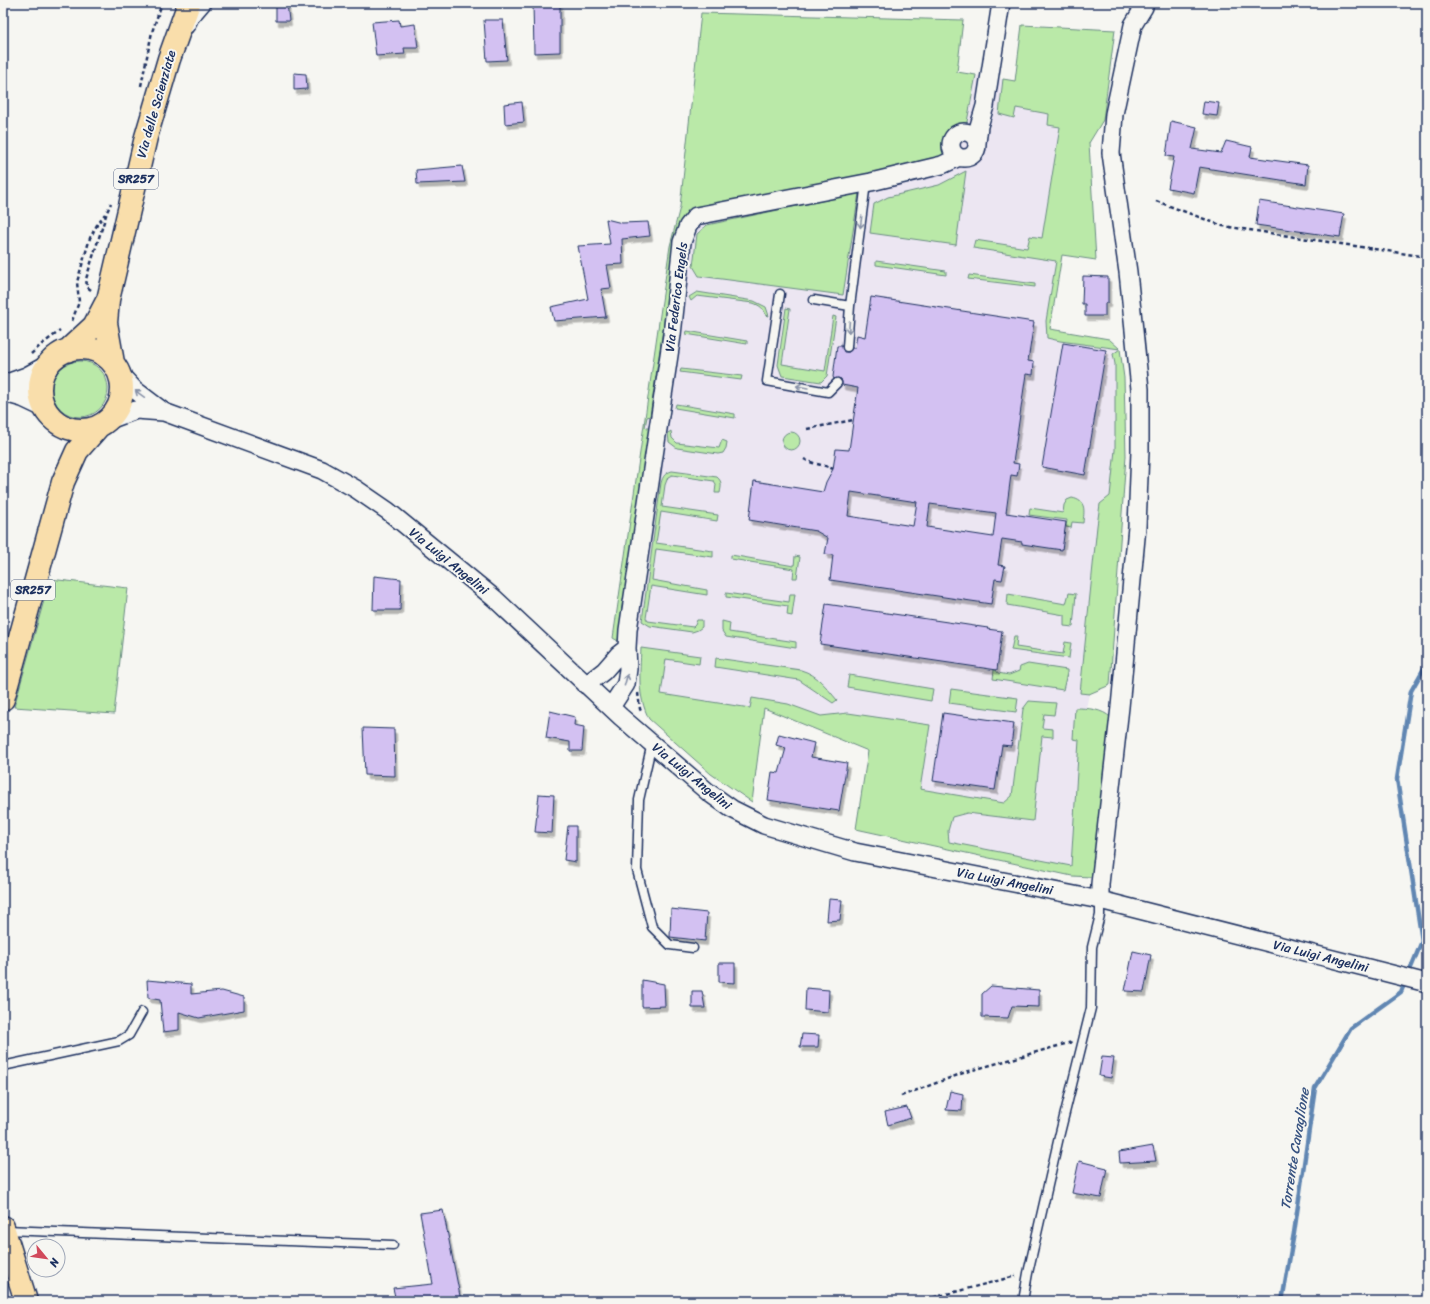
<svg xmlns="http://www.w3.org/2000/svg" width="1430" height="1304" font-family="Sriracha,sans-serif">
	<style>
		.built { fill: #ece6f2 }
		.green { fill: #bae9a8; stroke: #6a8c83 }
		.lines { fill: none; stroke-linecap: round; stroke-linejoin: round }
		.stream { stroke: #6186b2; stroke-width: 4.5 }
		.building { fill: #d3c1f2; stroke: #1b2f5e; fill-rule: evenodd; filter: url(#shadow) }
		.service-casing { stroke: #1b2f5e; stroke-width: 11 }
		.minor-casing { stroke: #1b2f5e; stroke-width: 20 }
		.secondary-casing { stroke: #1b2f5e; stroke-width: 25 }
		.primary-casing { stroke: #1b2f5e; stroke-width: 25 }
		.path { stroke: #1b2f5e; stroke-width: 2.5; stroke-dasharray: 4 3; stroke-linecap: butt }
		.service { stroke: #f6f6f2; stroke-width: 8 }
		.minor { stroke: #f6f6f2; stroke-width: 17 }
		.secondary { stroke: #f6f6f2; stroke-width: 22 }
		.primary { stroke: #f9deab; stroke-width: 22 }
		.oneway { stroke: #8892a8 }
		.labels { text-anchor: middle; dominant-baseline: central; stroke-width: 4; stroke-linejoin: round; paint-order: stroke }
		.shield { fill: #f6f6f2; stroke: #5d6b8a; stroke-width: 1 }
		.shield-label { font-size: 12px; font-weight: bold; fill: #1b2f5e }
		.street-label { font-size: 13px; fill: #1b2f5e; stroke: #f6f6f2 }
		.water-label { font-size: 14px; font-style: italic; fill: #385381; stroke: #f6f6f2 }
	</style>
	<defs>
		<filter id="shadow"><feDropShadow dx="2.5" dy="4.5" stdDeviation="0" flood-color="#0004"/></filter>
	</defs>
	<rect width="100%" height="100%" fill="#f6f6f2"/>
	<filter id="ink" filterUnits="userSpaceOnUse"><feTurbulence type="fractalNoise" baseFrequency=".025" numOctaves="2"/><feDisplacementMap in="SourceGraphic" scale="8" xChannelSelector="R" yChannelSelector="G"/><feConvolveMatrix kernelMatrix="1 2 1 2 8 2 1 2 1" color-interpolation-filters="sRGB"/></filter>
	<g filter="url(#ink)">
		<path class="built" d="M701 13 963 20 957 73 1015 81 1022 25 1115 30 1103 120 1089 143 1096 260 1062 255 1050 329 1109 339 1120 349 1124 378 1126 456 1110 685 1089 694 1086 708 1106 713 1091 877 1072 876 856 829 868 751 764 708 752 802 711 774 649 719 643 707 639 685 641 645 618 641 613 638 670 246 680 207Z"/>
		<path class="green" d="M701 13 963 20 957 72 976 75 966 127 954 147 932 162 694 209 677 235 650 416 647 417 645 427 650 429 618 641 613 638 670 246 680 207Z
			M1022 25 1115 30 1103 120 1089 143 1096 260 1062 255 1050 329 1109 339 1120 349 1124 378 1126 456 1110 685 1089 694 1080 693 1097 526 1100 504 1110 496 1115 450V364L1113 354 1120 349 1060 341 1047 338 1046 321 1056 261 973 248 975 240 1027 248 1030 236 1042 238 1060 127 1048 125 1049 114 1016 108 1014 118 999 114 1003 79 1015 81Z
			M966 171 956 245 870 233 874 204 888 197 939 185Z
			M859 193 843 295 699 276 693 266 697 234 707 225Z
			M876 261 946 271V275L876 265Z
			M969 275 1035 284V287L968 279Z
			M697 292 754 301 766 307 769 316 766 315C763 308 761 306 753 303L697 296 691 301 689 297Z
			M786 308 790 309 782 364 825 371 833 316 836 317 827 376 821 382 782 376 778 365Z
			M687 331 747 341V344L686 334Z
			M52 389a28 28 0 1 1 56 0a28 28 0 1 1-56 0Z
			M681 369 742 376 741 380 680 372Z
			M676 404 735 414V418L675 408Z
			M671 431 672 438 677 443 719 448 722 440 727 442 726 448 723 453 718 454 677 448 669 442 668 433Z
			M782 441a9 9 0 1 1 18 0a9 9 0 1 1-18 0Z
			M672 471 717 477C723 482 721 487 720 493H715L716 484 714 481 672 475 668 477 665 485 662 507 718 515 717 521 661 512 656 543 713 551V557L656 549 652 580 707 590V595L651 586 646 618 648 621 693 627 695 625 697 620H702V627L698 630 692 632 650 626 642 621 661 483C663 476 665 473 672 471Z
			M1072 498C1087 501 1084 511 1083 523L1072 522 1071 528 1066 527 1067 520 1029 515 1030 508 1063 513 1064 505 1067 500Z
			M731 555 794 566 795 556 800 557 797 578H793L794 569 731 559Z
			M50 579 128 588 114 714 14 707Z
			M726 593 789 602 790 594H795L792 616 787 615 788 606 726 597Z
			M1069 593 1076 594 1073 627 1064 626V615L1007 605 1008 594 1066 604Z
			M722 621 730 623 729 632 796 642V648L726 637 722 631Z
			M1014 636H1017L1016 647 1063 654 1065 642 1071 643 1069 658 1011 650Z
			M641 648 700 656 699 664 666 659 661 694 750 708 752 698 788 704 821 716 848 713 930 725 920 789 1004 803 1012 796 1023 709 1029 701 1056 703 1054 715 1044 714 1042 728 1053 729V737L1042 736 1033 821 967 813 952 817 948 831 949 842 1071 866 1079 740 1073 739 1075 708C1087 708 1103 709 1111 718L1098 872 1091 877 1072 876 856 829 868 751 764 708 752 802 711 774 649 719C637 695 640 674 641 648Z
			M716 658 801 670C818 675 826 687 837 700L833 703 799 680 715 667Z
			M1028 664 1067 670V673L1063 690 993 679 994 670H996L998 673 1009 675 1019 671 1020 667Z
			M849 675 933 689 931 701 847 687Z
			M951 689 1018 698 1016 712 949 703Z"/>
		<g class="lines">
			<path class="stream" d="M1408 975 1422 941 1397 779 1411 691 1427 663
				M1282 1301 1294 1233 1315 1088 1351 1028 1401 992 1405 982"/>
		</g>
		<path class="building" d="M276 3H287L289 21H276Z
			M533 3H560V52L534 53Z
			M399 20 400 26 415 24 418 48H404L405 54 376 56 372 22Z
			M484 20H503L507 60 487 61Z
			M294 73 306 74 307 89 294 90Z
			M1204 101 1219 103 1217 116 1202 114Z
			M522 102 524 122 505 124 504 104Z
			M1171 121 1197 127 1192 149 1221 153 1226 141 1252 147 1250 157 1308 165 1306 184 1199 167 1194 193 1168 188 1174 157 1166 156Z
			M462 166 465 182 417 184 416 170Z
			M1259 201 1344 214 1340 237 1256 225Z
			M606 219 622 223 648 222 650 236 622 239 623 264 607 265 611 288 601 289 606 317 554 321 551 307 588 299 578 246 610 244Z
			M1083 276 1108 277V303H1105V316H1085V304H1082Z
			M871 297 1034 322 1028 361 1034 362 1033 375 1026 374 1013 463 1019 464 1017 476 1011 475 1006 513 1066 522 1062 550 1022 544V542L1002 539 998 565 1005 566 1002 580 995 579 991 604 830 580 833 555 825 554 828 538 816 531 749 520 754 481 823 492 826 482 833 469 836 449 849 450 858 388 842 385V382L841 379 838 378 834 379 833 377 837 346H842L844 352H849L852 348H855L857 335 865 337ZM851 492 917 502 913 526 848 516ZM930 504 996 513 993 537 927 527Z
			M1063 343 1106 350 1085 475 1042 467Z
			M374 576 401 579 400 610H373Z
			M826 604 988 628 987 629 1002 631 997 670 820 644Z
			M550 711 575 717 574 725 584 727 582 751H570V742L546 738Z
			M943 713 1014 723 1011 746 1002 745 995 790 933 781Z
			M363 728 394 729 395 776 365 775Z
			M779 734 814 743 811 757 847 763 839 811 768 800 772 772 779 773 786 748 776 745Z
			M539 794 554 795 552 833 535 832Z
			M568 826H576V862L564 860Z
			M829 899 842 900 840 920 827 921Z
			M671 909 707 913 705 941 670 937Z
			M1133 951 1151 955 1144 992 1125 991Z
			M719 963H735V983L719 982Z
			M147 980 191 984V994L222 991 244 997V1010L199 1018 179 1012V1030L163 1032 160 1000 148 998Z
			M642 980 664 984 665 1006 642 1007Z
			M991 986 1039 990V1007L1012 1006 1008 1018 982 1017V994Z
			M806 988 829 990 828 1012 805 1010Z
			M692 991H702L705 1008H692Z
			M802 1034 819 1035 818 1047H800Z
			M1102 1057 1114 1058 1111 1078 1099 1076Z
			M950 1091 963 1094 962 1111 946 1110Z
			M907 1107 911 1118 888 1125 885 1112Z
			M1153 1146 1156 1161 1120 1163 1119 1152Z
			M1079 1161 1107 1168 1101 1198 1072 1193Z
			M443 1210 461 1301H396L393 1288 433 1284 420 1213Z"/>
		<g class="lines">
			<defs>
				<path id="service" d="M780 294 767 381 828 392 837 383
					M814 300 850 306
					M847 347 850 306 866 183
					M652 743 639 800 637 870 652 927 670 945 693 948
					M3 1066 119 1041 129 1035 142 1012
					M6 1230 393 1245
					M1023 1301 1028 1273 1059 1137 1091 1008 1092 947 1100 915V900"/>
				<path id="minor" d="M186 25 190 17 202 3
					M951 145a13 13 0 1 1 26 0a13 13 0 1 1-26 0Z
					M977 143 979 126 985 106 1001 3
					M120 374 135 390 164 412 322 470 356 489 388 511 494 598 621 717 708 792 732 809 764 825 855 852 1100 900 1427 983
					M109 420 136 410 163 412
					M586 685 604 671 618 655 627 648
					M611 707 626 684 628 669 627 648 628 630 672 335 682 242 688 226 696 216 871 182 942 165 959 157
					M1100 900V884L1120 707 1137 527 1140 451V389L1128 272 1111 153 1114 114 1133 25 1144 7 1138 3"/>
				<path id="secondary" d="M3 387 28 378 46 368
					M3 390 24 396 43 405"/>
				<path id="primary" d="M40 389a41 41 0 1 1 82 0a41 41 0 1 1-82 0Z
					M67 351 94 326 106 303
					M113 363 106 323 108 300 146 137 169 59 189 3
					M3 699 63 482 77 451 99 426
					M3 1227 26 1301"/>
			</defs>
			<use href="#service" class="service-casing"/>
			<use href="#minor" class="minor-casing"/>
			<use href="#secondary" class="secondary-casing"/>
			<use href="#primary" class="primary-casing"/>
			<path class="path" d="M141 86 152 32 162 3
				M1156 201 1223 226 1427 257
				M91 290 87 287 86 279 107 212 111 203
				M72 321 79 302 77 282 90 238 98 223 105 214
				M31 354 42 344 60 331
				M807 429 853 420
				M804 459C814 465 823 464 833 469
				M638 693 640 709 642 713
				M901 1096 966 1072 1072 1042
				M920 1301 1016 1276"/>
			<use href="#service" class="service"/>
			<use href="#minor" class="minor"/>
			<use href="#secondary" class="secondary"/>
			<use href="#primary" class="primary"/>
		</g>
		<defs><path id="oneway-shaft" d="M-6 0H5M1.5-3L5.5 0L1.5 3" fill="none" stroke-width="1.6" stroke-linecap="round" stroke-linejoin="round"/></defs>
		<g class="oneway">
			<use href="#oneway-shaft" transform="translate(861 222) rotate(97)"/>
			<use href="#oneway-shaft" transform="translate(849 327) rotate(94)"/>
			<use href="#oneway-shaft" transform="translate(802 387) rotate(-170)"/>
			<use href="#oneway-shaft" transform="translate(140 394) rotate(-144)"/>
			<use href="#oneway-shaft" transform="translate(626 680) rotate(-75)"/>
		</g>
	</g>
	<g class="labels">
		<g class="shield">
			<rect x="114" y="169" width="44" height="20" rx="3"/>
			<rect x="11" y="580" width="44" height="20" rx="3"/>
		</g>
		<g class="shield-label">
			<text x="136" y="179">SR257</text>
			<text x="33" y="590">SR257</text>
		</g>
		<g class="street-label">
			<text transform="translate(156 104) rotate(-74)">Via delle Scienziate</text>
			<text transform="translate(676 297) rotate(-83)">Via Federico Engels</text>
			<text transform="translate(449 561) rotate(39)">Via Luigi Angelini</text>
			<text transform="translate(692 776) rotate(39)">Via Luigi Angelini</text>
			<text transform="translate(1005 881) rotate(11)">Via Luigi Angelini</text>
			<text transform="translate(1321 956) rotate(14)">Via Luigi Angelini</text>
		</g>
		<g class="water-label">
			<text transform="translate(1295 1149) rotate(-81)">Torrente Cavaglione</text>
		</g>
	</g>
	<rect width="1430" height="1304" fill="none" stroke="#f6f6f2" stroke-width="16"/>
	<rect x="8" y="8" width="1414" height="1288" fill="none" stroke="#1b2f5e" stroke-width="1.5" filter="url(#ink)"/>
	<g transform="translate(46 1258) rotate(119)"><circle r="19" fill="#f6f6f2" stroke="#9ea6b7"/>
	<path d="M0-3L7 15L0 10L-7 15Z" fill="#d1495b"/>
	<text y="-6" font-size="11" font-weight="bold" text-anchor="middle" fill="#1b2f5e">N</text>
	</g>
</svg>
